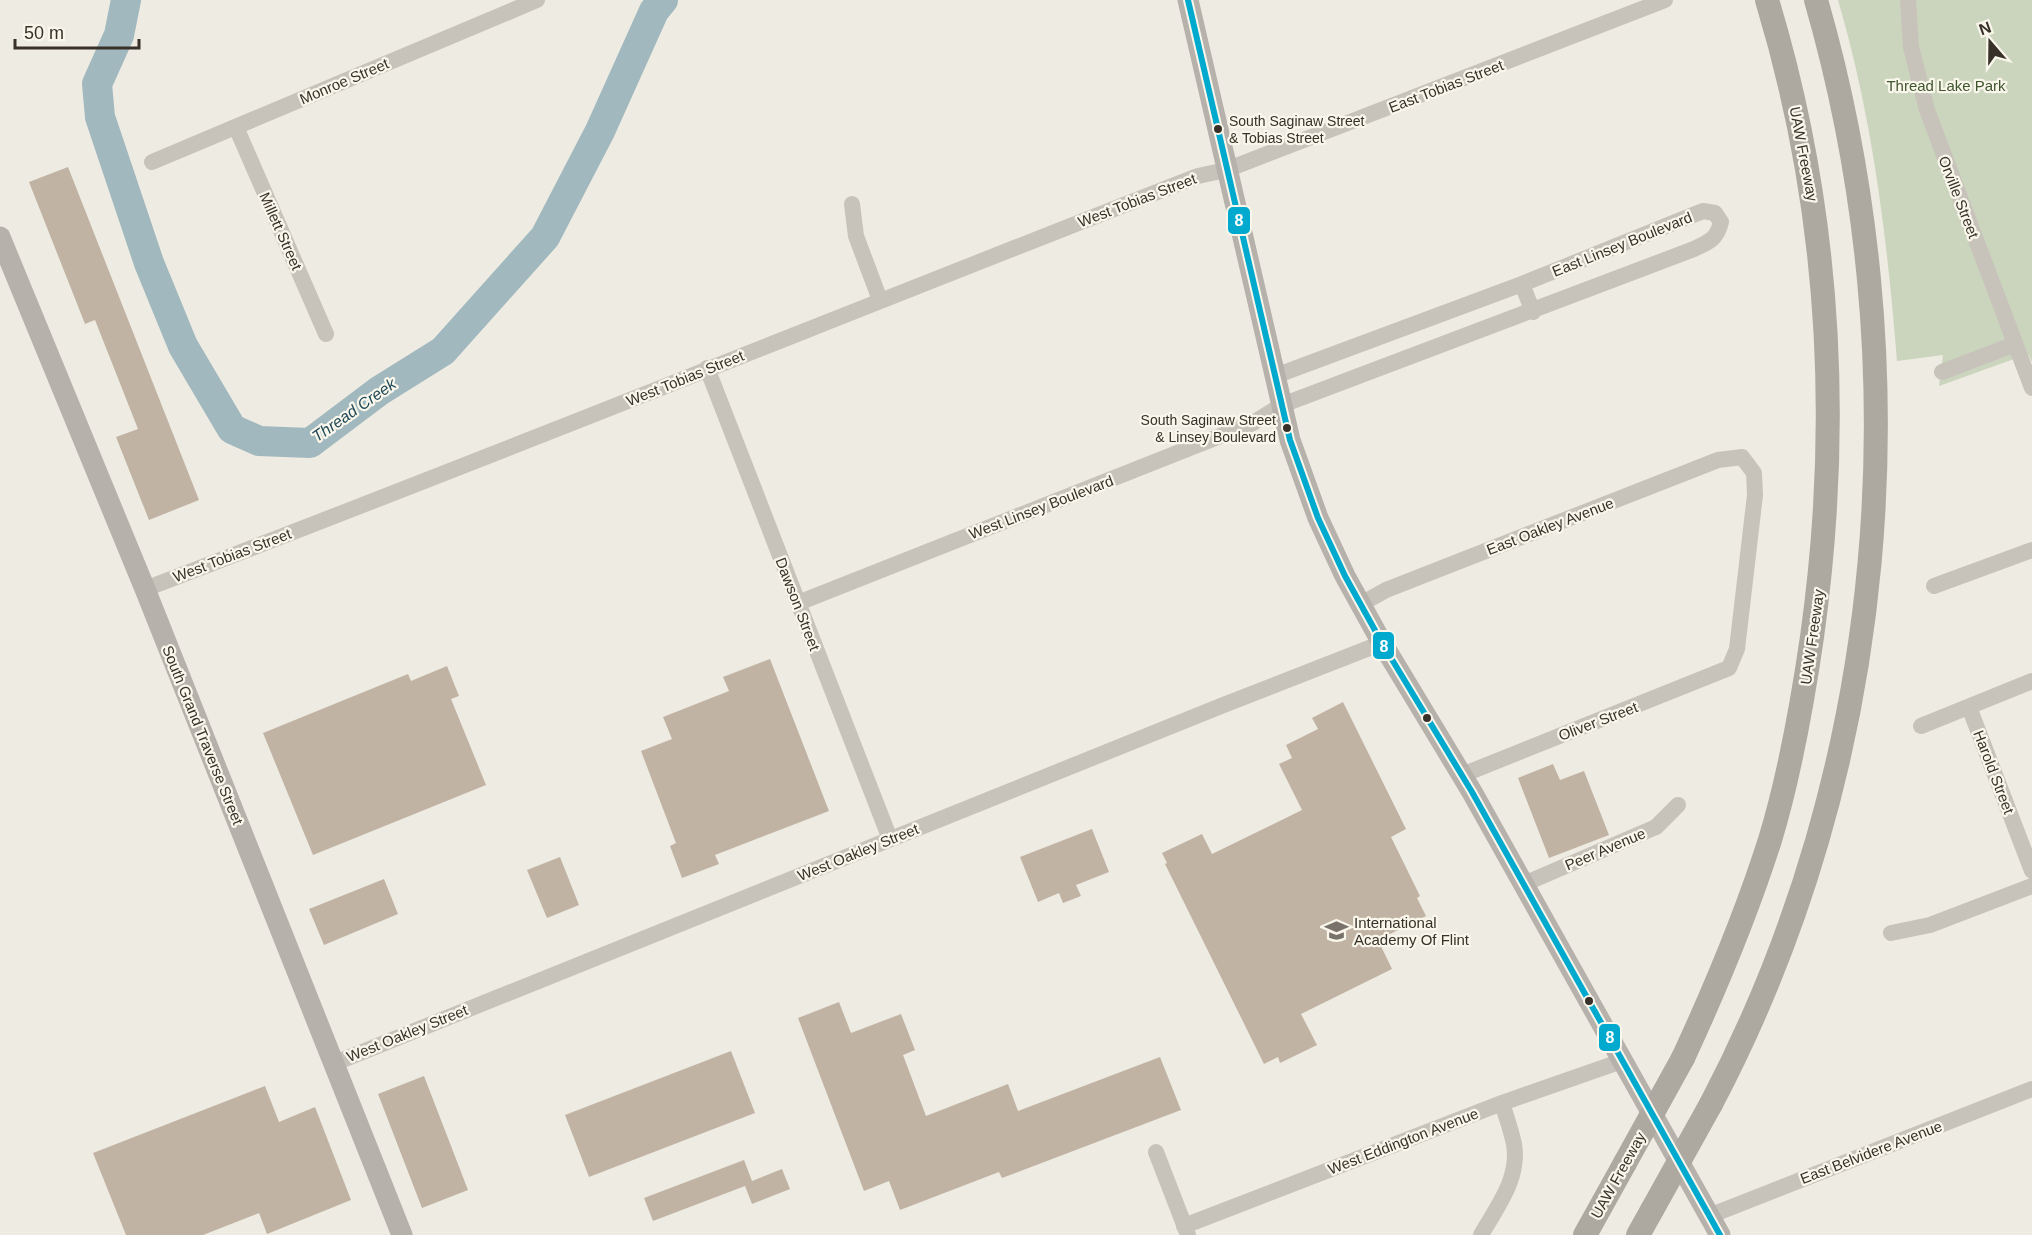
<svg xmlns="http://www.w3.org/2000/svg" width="2032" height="1235" font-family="Arial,sans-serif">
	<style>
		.green { fill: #cbd4bd }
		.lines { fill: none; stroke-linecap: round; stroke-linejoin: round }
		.river { stroke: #a0b8be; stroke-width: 30 }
		.building { fill: #c1b3a4 }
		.minor { stroke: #c7c3bb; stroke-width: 16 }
		.major { stroke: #b6b1aa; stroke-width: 21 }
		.highway { stroke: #ada9a1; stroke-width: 24 }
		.highway-bridge { stroke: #ada9a1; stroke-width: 24 }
		.bus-1-casing { stroke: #f9f6eb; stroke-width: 10 }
		.bus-1 { stroke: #00a9ce; stroke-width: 6 }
		.bus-dot { fill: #383129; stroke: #f9f6eb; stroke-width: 2 }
		.labels { text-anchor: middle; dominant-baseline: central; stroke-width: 4.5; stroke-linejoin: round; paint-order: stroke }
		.bus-label { font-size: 14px; fill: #383129; stroke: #f9f6eb; text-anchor: start }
		.street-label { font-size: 15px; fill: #383129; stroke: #f9f6eb }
		.park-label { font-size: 15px; fill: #3f552e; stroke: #f9f6eb }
		.poi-label { font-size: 15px; fill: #383129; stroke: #f9f6eb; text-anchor: start }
		.water-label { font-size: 16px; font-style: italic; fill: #204958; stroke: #f9f6eb }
		.line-badge { stroke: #f9f6eb; stroke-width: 2 }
		.badge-label { font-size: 16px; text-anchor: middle; font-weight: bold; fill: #fff }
	</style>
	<rect width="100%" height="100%" fill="#eeebe2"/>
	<path class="green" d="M1838 0H2032V362L2028 354 1939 386 1943 355 1897 361C1887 238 1873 119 1838 0Z"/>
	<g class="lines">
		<path class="river" d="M126 0 119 35 97 84 100 117 149 263 183 346 232 429 259 441 310 443 379 391 443 351 545 237 600 131 654 11 663 0"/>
	</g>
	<path class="building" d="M68 167 199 500 149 520 116 437 138 429 95 320 85 324 29 182Z
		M770 659 829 811 715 855 719 864 682 878 670 846 676 843 641 751 672 739 663 717 729 691 723 677Z
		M447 666 459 696 451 699 486 785 313 855 263 733 408 674 411 681Z
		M1343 702 1406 829 1391 837 1420 896 1417 898 1426 916 1378 940 1392 969 1301 1014 1317 1045 1280 1063 1278 1057 1264 1064 1165 864 1167 863 1162 853 1202 834 1212 854 1302 810 1279 764 1292 758 1286 745 1318 729 1312 718Z
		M1553 764 1560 780 1584 771 1609 835 1549 858 1518 778Z
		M1092 829 1109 872 1076 885 1081 896 1063 903 1059 893 1038 902 1020 857Z
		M560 857 579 905 547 918 527 870Z
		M384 879 398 914 324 945 309 909Z
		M839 1002 851 1033 901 1014 915 1050 903 1055 926 1116 1008 1084 1018 1111 1160 1057 1181 1110 1002 1178 999 1172 900 1210 889 1181 864 1191 798 1018Z
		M731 1051 755 1113 589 1177 565 1115Z
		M424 1076 468 1190 422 1208 378 1094Z
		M265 1086 279 1122 315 1107 351 1200 267 1234 259 1213 203 1235H126L93 1153Z
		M744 1160 752 1181 782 1169 790 1189 752 1204 745 1186 653 1221 644 1198Z"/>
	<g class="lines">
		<path class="minor" d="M1908 0 1911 47 1927 110 2032 388
			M236 127 326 334
			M152 162 537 0
			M852 204 856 236 880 300
			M1522 284 1533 312
			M707 368 890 839
			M1942 372 2015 344
			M1934 586 2032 550
			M145 589C497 455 847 313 1198 176L1226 170 1665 0
			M798 603 1253 423 1282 405 1694 249C1709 242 1717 239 1721 222L1715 213 1703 211 1522 284 1275 376
			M1361 604 1386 590 1718 460 1742 457 1754 473 1755 495 1737 649 1729 668 1462 775
			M1969 707 2032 871
			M1921 726 2032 681
			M1524 884 1656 827 1678 805
			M1891 933 1930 925 2032 886
			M335 1063 1221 706 1382 643
			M1156 1152 1188 1235
			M1709 1216 2032 1089
			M1184 1226 1502 1103 1622 1061
			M1481 1235C1497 1207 1520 1178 1514 1144 1511 1130 1506 1116 1502 1103"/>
		<path class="major" d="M1188 0 1290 440 1318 518 1345 576 1382 643 1472 792 1720 1235
			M0 237 145 589 402 1235"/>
		<path class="highway" d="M1683 1058C1716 987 1746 915 1770 840 1790 774 1802 706 1812 637 1842 423 1830 208 1767 0
			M1711 1104C1889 766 1921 365 1816 0
			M1585 1235 1625 1163
			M1638 1235 1652 1210"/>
		<path class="highway-bridge" d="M1625 1163 1683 1058
			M1652 1210 1711 1104"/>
		<defs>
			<path id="bus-1" d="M1188 0 1290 440 1318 518 1345 576 1382 643 1472 792 1720 1235"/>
		</defs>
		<use href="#bus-1" class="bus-1-casing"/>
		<use href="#bus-1" class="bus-1"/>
	</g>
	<defs>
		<symbol id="school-bare" viewBox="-9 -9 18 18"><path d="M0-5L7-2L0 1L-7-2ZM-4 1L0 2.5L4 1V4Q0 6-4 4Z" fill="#78726a" stroke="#f9f6eb" stroke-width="2.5" paint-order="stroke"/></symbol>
	</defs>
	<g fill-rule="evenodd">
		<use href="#school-bare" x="1320" y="914" width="33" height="33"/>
	</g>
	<g class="bus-dot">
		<circle cx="1218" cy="129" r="5"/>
		<circle cx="1287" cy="428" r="5"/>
		<circle cx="1427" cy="718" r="5"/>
		<circle cx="1589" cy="1001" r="5"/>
	</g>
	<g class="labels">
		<g class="bus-label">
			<text x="1229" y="121">South Saginaw Street<tspan x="1229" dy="17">&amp; Tobias Street</tspan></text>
			<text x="1276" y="420" text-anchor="end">South Saginaw Street<tspan x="1276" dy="17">&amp; Linsey Boulevard</tspan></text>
		</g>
		<g class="street-label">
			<text transform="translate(344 81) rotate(-23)">Monroe Street</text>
			<text transform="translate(1446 86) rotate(-21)">East Tobias Street</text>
			<text transform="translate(1804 154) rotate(79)">UAW Freeway</text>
			<text transform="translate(1959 197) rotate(69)">Orville Street</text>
			<text transform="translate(1137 200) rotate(-21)">West Tobias Street</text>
			<text transform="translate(281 231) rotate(66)">Millett Street</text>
			<text transform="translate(1622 244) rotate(-22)">East Linsey Boulevard</text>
			<text transform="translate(685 378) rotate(-22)">West Tobias Street</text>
			<text transform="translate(1041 507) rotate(-21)">West Linsey Boulevard</text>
			<text transform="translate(1550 526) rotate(-21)">East Oakley Avenue</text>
			<text transform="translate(232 555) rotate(-21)">West Tobias Street</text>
			<text transform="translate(798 604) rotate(69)">Dawson Street</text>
			<text transform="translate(1812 637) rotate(-82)">UAW Freeway</text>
			<text transform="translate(1598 721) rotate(-21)">Oliver Street</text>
			<text transform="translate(203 735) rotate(68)">South Grand Traverse Street</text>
			<text transform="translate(1994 772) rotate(69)">Harold Street</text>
			<text transform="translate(1605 849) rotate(-23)">Peer Avenue</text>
			<text transform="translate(858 852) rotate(-22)">West Oakley Street</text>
			<text transform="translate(407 1033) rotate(-22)">West Oakley Street</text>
			<text transform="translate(1403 1141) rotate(-21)">West Eddington Avenue</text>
			<text transform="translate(1871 1152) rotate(-21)">East Belvidere Avenue</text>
			<text transform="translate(1618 1175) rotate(-61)">UAW Freeway</text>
		</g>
		<g class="park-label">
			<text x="1946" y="85">Thread Lake Park</text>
		</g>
		<g class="poi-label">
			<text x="1354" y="922">International<tspan x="1354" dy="17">Academy Of Flint</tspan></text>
		</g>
		<g class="water-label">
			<text transform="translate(354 410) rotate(-35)">Thread Creek</text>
		</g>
	</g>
	<g class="line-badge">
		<rect x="1227" y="206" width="24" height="29" rx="6" fill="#00a9ce"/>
		<rect x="1372" y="631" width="23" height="29" rx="6" fill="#00a9ce"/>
		<rect x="1598" y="1023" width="23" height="29" rx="6" fill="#00a9ce"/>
	</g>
	<g class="badge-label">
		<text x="1239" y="226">8</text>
		<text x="1384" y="652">8</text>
		<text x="1610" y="1043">8</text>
	</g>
	<g transform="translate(1990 42) rotate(340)" stroke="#f9f6eb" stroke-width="4.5" paint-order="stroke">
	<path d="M0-4.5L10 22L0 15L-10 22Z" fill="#383129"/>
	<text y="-9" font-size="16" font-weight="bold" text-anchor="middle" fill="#383129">N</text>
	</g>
	<path d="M15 39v9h124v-9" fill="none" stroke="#383129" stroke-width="3"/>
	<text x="24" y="39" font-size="18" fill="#383129" stroke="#f9f6eb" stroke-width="4.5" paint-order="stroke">50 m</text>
</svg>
